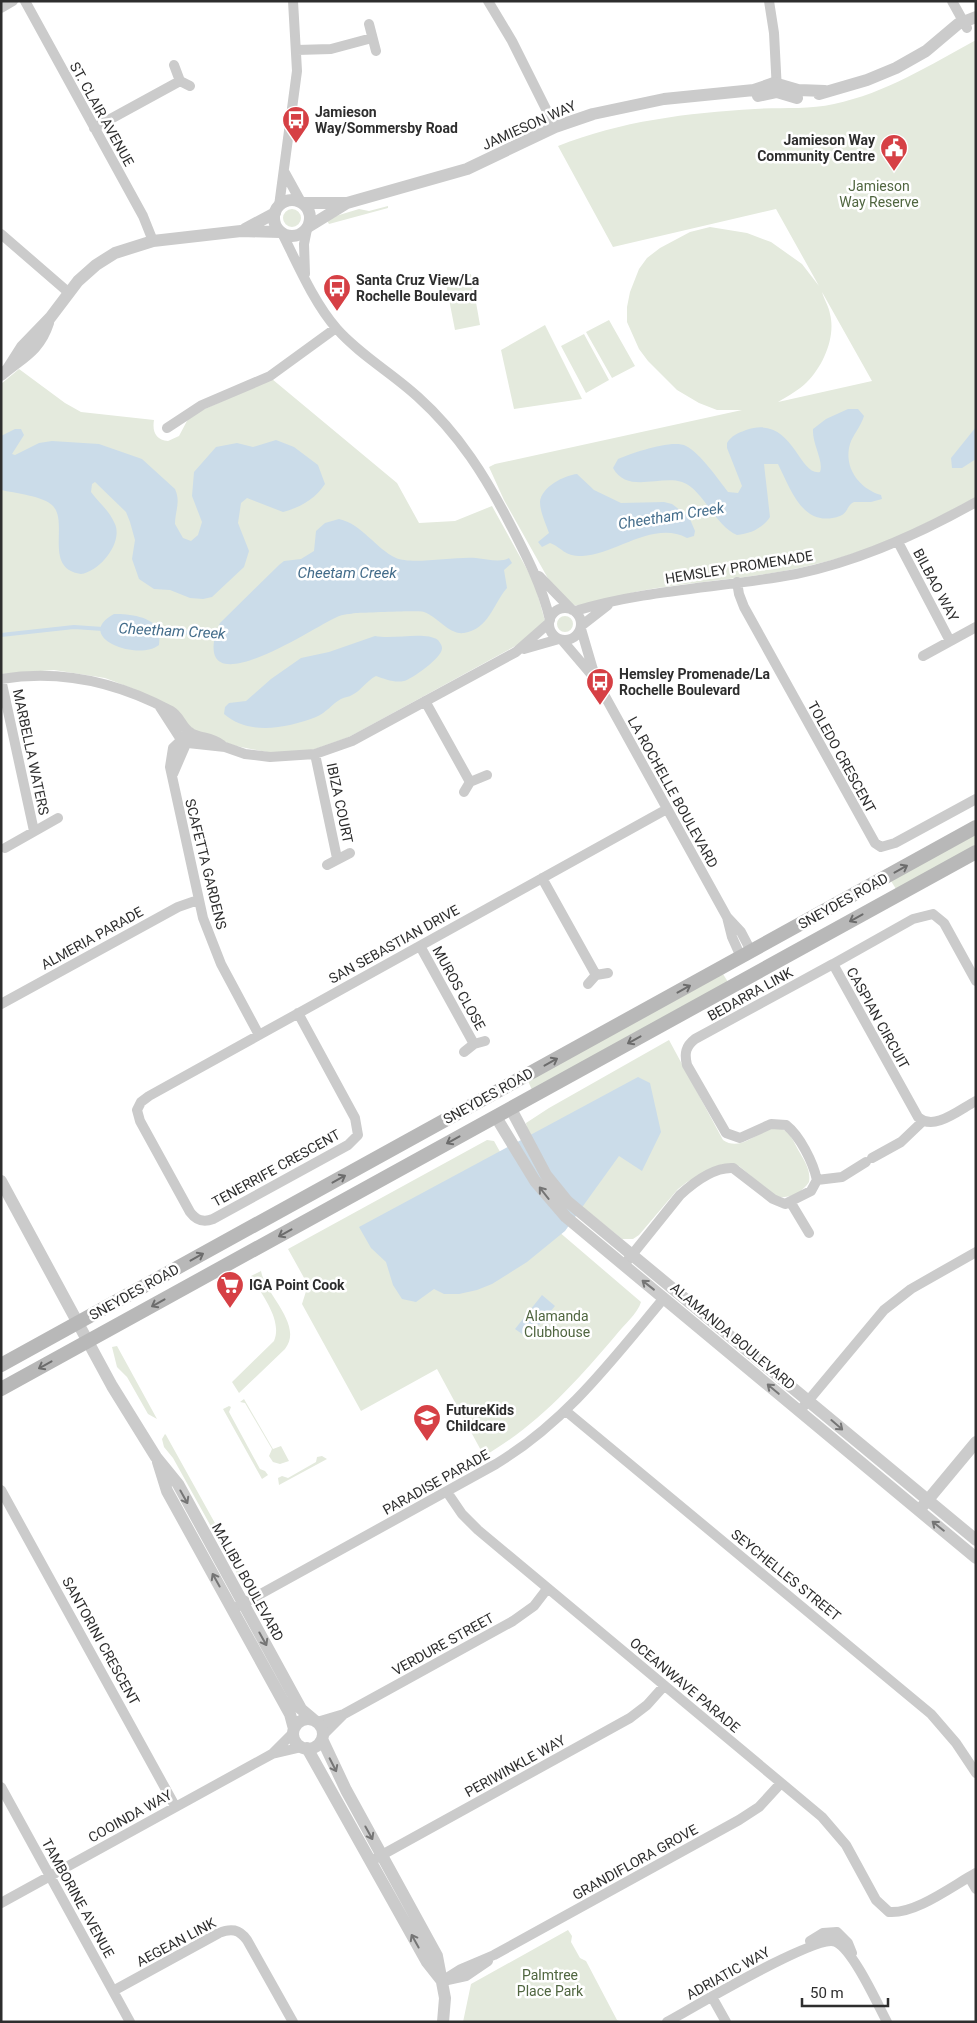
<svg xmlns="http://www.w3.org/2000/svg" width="977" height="2023" font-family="Roboto,sans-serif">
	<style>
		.green { fill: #e4eadd; fill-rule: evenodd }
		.water { fill: #cbdce9 }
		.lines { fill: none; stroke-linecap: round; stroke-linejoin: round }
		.stream { stroke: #cbdce9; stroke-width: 4 }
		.minor { stroke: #cbcbcb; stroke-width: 10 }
		.tertiary { stroke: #cbcbcb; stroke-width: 12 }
		.secondary { stroke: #b8b8b8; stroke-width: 14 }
		.oneway { stroke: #6c6c6c }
		.oneway2 { stroke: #757575 }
		.labels { text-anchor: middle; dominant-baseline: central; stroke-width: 5; stroke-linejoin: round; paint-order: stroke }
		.poi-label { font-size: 14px; font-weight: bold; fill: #2e2e2e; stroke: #fff; text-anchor: start }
		.street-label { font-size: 14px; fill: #2e2e2e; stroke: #fff }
		.park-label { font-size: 14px; fill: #506640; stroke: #fff }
		.water-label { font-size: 15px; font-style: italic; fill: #436c8a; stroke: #fff }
	</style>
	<rect width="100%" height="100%" fill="#fff"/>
	<path class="green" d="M976 40V497C922 527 868 553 808 566 753 579 696 581 640 591 625 594 585 607 573 605L550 582 504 500 489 467 495 464 742 410H717L699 403 677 390 648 361 639 349 627 322V307L630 292 639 269 647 258 660 248 690 232 710 227 747 233 771 242 802 264 819 286 776 209 613 247 558 146C621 121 687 113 755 109 782 107 808 110 834 104 886 93 930 65 976 40ZM822 292 872 381 778 402C788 396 799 390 807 382 823 366 836 337 830 314 829 307 824 299 822 292Z
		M388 206V208L329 224 326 219 359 209 369 211Z
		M283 218a9 9 0 1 1 18 0a9 9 0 1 1-18 0Z
		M471 274 480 325 455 330 445 279Z
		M609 320 635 366 612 378 586 332Z
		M545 325 582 399 514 409 501 350Z
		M584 334 609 380 586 393 561 346Z
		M19 369 65 403 81 412 154 420C152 432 156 440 168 441L179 436 188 419 198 412 272 379 397 483 419 523 455 521 492 506 534 582 545 621 519 644 349 737 312 750 272 753 236 746 199 733 134 689 105 678 54 670 1 674V384Z
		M557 624a8 8 0 1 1 16 0a8 8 0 1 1-16 0Z
		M976 834V845L896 889 891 881Z
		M723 974 728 982 532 1090 528 1081Z
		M669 1040 723 1140C746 1156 767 1115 788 1133 793 1138 796 1147 800 1153 805 1162 811 1171 809 1182 802 1193 788 1200 775 1196L739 1166 723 1164 687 1182 678 1189 639 1235 633 1239H622L574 1200 527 1129 526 1123 549 1108Z
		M487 1140 494 1141 514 1177 558 1231 641 1302C638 1313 623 1326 616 1335 576 1382 538 1425 484 1456L437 1369 361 1411 302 1304 308 1285 288 1249Z
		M261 1271C265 1294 304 1325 285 1349L239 1393 232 1382 274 1341C283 1320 261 1294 251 1276Z
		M117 1346 157 1419 148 1414 127 1377 117 1367 112 1347Z
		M244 1399 273 1449 281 1446 289 1461 280 1464 273 1462 269 1456 272 1449 245 1403 240 1402Z
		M229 1406 231 1407 229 1412 260 1469 265 1471 268 1475 262 1479 223 1409Z
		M165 1434 166 1435 251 1588 244 1585 239 1577 173 1458 164 1447 162 1439Z
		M322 1456 327 1459 279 1485 278 1478 282 1476 288 1478 316 1462 317 1457Z
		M568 1930 572 1936 571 1942 580 1958 586 1961 617 2020 622 2022H463L471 1984Z"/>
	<path class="water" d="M848 409H858L864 416C861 426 853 435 850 444 843 468 860 489 881 495L882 499 871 502H854C847 505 848 513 840 516 803 529 791 490 778 464H764L770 517C763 528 750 534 737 535 714 525 703 489 682 482 660 475 627 494 613 468L618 459C633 453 672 439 686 446 700 453 719 480 728 492L738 493 742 486 727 448V443C731 436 738 433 746 430 793 414 798 476 820 472 824 461 812 444 813 429L826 419Z
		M976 427V459L962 468H952L951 458Z
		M15 429H21L24 435 12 454 15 455 39 443 52 441 99 444 142 459 175 489C181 502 175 511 175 524L183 538 191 541 198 535 202 522 192 496 194 472 216 447 237 443 253 447 276 440 294 447 318 465 325 484C315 499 301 507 283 512L247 498 241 503 238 523 249 551 244 567 212 597 203 599 190 598 170 590 154 589 139 579 132 559 135 540 130 522 126 512 95 482 92 484 91 492C99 503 109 510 115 524 123 543 100 571 81 574 43 569 69 523 53 506 44 496 14 493 1 490V436Z
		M577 474 594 490 621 503 664 502 672 504 689 517 695 531 694 536 687 538C653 520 615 555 582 556 563 556 563 548 550 543L542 547 538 542 549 533C546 524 540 512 540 502 541 487 565 475 577 474Z
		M339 519C362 524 375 548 396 558 412 565 456 556 476 558 487 559 500 563 509 558L512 563 504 570 507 588C493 604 489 629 464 633 449 635 438 617 424 612 417 610 366 613 356 613 350 614 343 614 337 617 318 625 228 686 215 656 211 645 216 632 220 623L279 565 284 561 301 559 314 551 316 531 325 523Z
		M114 614C130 614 151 616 160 631L159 645C138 662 72 637 114 614Z
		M375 636C393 640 425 631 438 640 440 643 442 645 442 648 443 657 412 679 404 681 394 683 385 679 376 676 366 681 362 690 352 695 349 697 345 697 341 699 332 704 326 713 316 717 287 728 249 736 224 714L225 707 229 703 246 701 271 679 301 658 329 652Z
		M638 1077 650 1083 661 1132 642 1171 619 1156 565 1231 527 1262 492 1284 477 1290 459 1294H444L434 1289 416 1302 402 1299 393 1285 386 1262 371 1248 359 1227Z
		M542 1295 555 1306 539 1325 536 1323 525 1336 515 1329Z"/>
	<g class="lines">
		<path class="stream" d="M683 517 713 511
			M155 631 218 634
			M1 635 74 627 103 629"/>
		<path class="minor" d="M25 1 143 216 153 241
			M488 1 512 41 555 127
			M769 1 774 33 777 91
			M952 1 967 28
			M1 8 13 1
			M369 24 376 51
			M297 50 331 49 372 38
			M174 65 180 81 190 86
			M94 128 180 81
			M285 173 301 202
			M279 206 297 71 293 1
			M282 233C297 263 314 303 337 329 360 355 392 373 418 397 459 434 486 477 511 526 527 557 542 586 550 620
			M1 234 68 292
			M305 274 304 244 307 229
			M167 428 202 405 270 376 336 328
			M898 542 950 641
			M539 576 572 610
			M737 582 739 594 744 607 875 843 881 847 895 843 976 799
			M549 624a16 16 0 1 1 32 0a16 16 0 1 1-32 0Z
			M575 611C647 589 722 588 796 574 860 561 919 534 976 502
			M581 626 608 605
			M581 629 596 680 727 917 741 932 751 951
			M562 640 591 674
			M524 649 559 639
			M923 656 976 627
			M1 679C62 669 117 682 171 711 180 716 182 728 191 733 202 739 210 736 222 745
			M1 679 34 831
			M425 701 470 782
			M160 707 180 738 188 743 225 747 245 754 270 757 315 754 352 741 516 652 549 623
			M190 732 173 748 170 767 203 918 221 964 259 1035
			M315 754 337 858
			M173 774 189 737
			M464 792 470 782 487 775
			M5 848 58 818
			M327 865 350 853
			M542 878 596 975
			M727 917 732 937 741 957
			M420 946 474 1044
			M976 981 944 923 933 914 913 919 833 964 918 1117C934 1132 960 1109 976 1101
			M588 984 596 975 608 973
			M1 1004 178 907 198 900
			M298 1013 355 1118 358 1135 348 1145 213 1219C203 1223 196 1220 190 1212L140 1121 137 1110 141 1102 149 1096C321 1000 494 905 667 809
			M464 1052 474 1044 485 1041
			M872 1158 901 1142 923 1121
			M817 1180C813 1162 800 1136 786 1125L771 1124 740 1138 726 1133 687 1065C684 1053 686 1046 695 1039L833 964
			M791 1203 809 1233
			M627 1261 680 1195C693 1183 714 1167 733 1168L773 1199 785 1204 811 1191 817 1180 842 1177 866 1162
			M803 1407 884 1310 911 1289 976 1252
			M567 1412 931 1714 956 1743 976 1773
			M1 1490 175 1806
			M447 1492 462 1514 478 1530 822 1817 846 1845 876 1900 889 1912C916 1914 952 1886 976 1873
			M237 1607 496 1464C567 1421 612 1360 664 1298
			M317 1722 344 1714 513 1621 534 1606 547 1589
			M322 1736 343 1715
			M272 1754 302 1747
			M1 1787 130 2022
			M371 1861 630 1718 647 1705 664 1686
			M969 1877 976 1889
			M1 1903 272 1754 293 1733
			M810 1941 823 1933 837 1932 848 1943 852 1953
			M442 1981 461 1969 494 1955 739 1820 759 1807 781 1783
			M443 1981 466 1976 488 1961
			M113 1991 219 1933C231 1928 239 1929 247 1940L293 2022
			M712 1997 726 2022
			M667 2022C691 2009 817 1933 836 1942 853 1950 877 2003 887 2022"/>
		<path class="tertiary" d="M819 94 867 80 896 68 926 51 958 24 976 17
			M758 96 777 92 797 98
			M274 218a18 18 0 1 1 36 0a18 18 0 1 1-36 0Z
			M302 203H347
			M308 227 347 203 467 169 555 127 593 114 664 99 754 90 774 83 798 90 825 91
			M245 229 275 213
			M8 369 22 347 50 318 78 281 96 265 115 253 153 241 241 231 280 232
			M1 375C22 357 39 351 48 323
			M511 1109 546 1175 567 1201 976 1540
			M496 1117 535 1181 566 1217 976 1558
			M1 1181 112 1386 156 1457 178 1484 301 1709 314 1720
			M158 1462 167 1491 290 1714 294 1729
			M922 1507 976 1442
			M293 1734a15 15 0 1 1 30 0a15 15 0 1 1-30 0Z
			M322 1739 346 1790 437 1956 445 1998 443 2022
			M307 1748 427 1962 442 1981"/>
		<path class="secondary" d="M1 1365 976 827
			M1 1389 976 852"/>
	</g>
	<defs><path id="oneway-shaft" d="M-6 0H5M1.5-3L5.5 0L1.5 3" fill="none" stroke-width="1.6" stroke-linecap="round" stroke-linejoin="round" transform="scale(1.25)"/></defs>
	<g class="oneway">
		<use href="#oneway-shaft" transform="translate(901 869) rotate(-29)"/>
		<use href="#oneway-shaft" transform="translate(856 918) rotate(151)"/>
		<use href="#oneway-shaft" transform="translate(684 989) rotate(-29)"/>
		<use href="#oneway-shaft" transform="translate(634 1040) rotate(151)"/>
		<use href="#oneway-shaft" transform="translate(551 1062) rotate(-29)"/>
		<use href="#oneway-shaft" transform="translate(453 1140) rotate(151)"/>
		<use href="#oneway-shaft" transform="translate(339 1179) rotate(-29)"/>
		<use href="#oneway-shaft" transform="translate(285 1233) rotate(151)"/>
		<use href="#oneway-shaft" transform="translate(197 1257) rotate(-29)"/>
		<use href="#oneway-shaft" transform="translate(158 1303) rotate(151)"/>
		<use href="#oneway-shaft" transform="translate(45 1365) rotate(151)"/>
	</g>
	<g class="oneway2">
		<use href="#oneway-shaft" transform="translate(544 1193) rotate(-128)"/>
		<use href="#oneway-shaft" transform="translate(648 1285) rotate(-142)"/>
		<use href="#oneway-shaft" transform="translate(773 1389) rotate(-140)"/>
		<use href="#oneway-shaft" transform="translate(837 1425) rotate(41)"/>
		<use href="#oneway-shaft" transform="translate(184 1497) rotate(61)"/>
		<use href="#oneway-shaft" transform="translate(938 1526) rotate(-141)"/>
		<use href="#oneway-shaft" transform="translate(216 1580) rotate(-119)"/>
		<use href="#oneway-shaft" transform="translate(263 1639) rotate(61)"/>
		<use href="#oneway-shaft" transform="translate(333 1765) rotate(63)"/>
		<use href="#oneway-shaft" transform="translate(369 1833) rotate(61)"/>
		<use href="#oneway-shaft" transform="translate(415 1941) rotate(-119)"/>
	</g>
	<defs>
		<symbol id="bus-pin" viewBox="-11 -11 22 30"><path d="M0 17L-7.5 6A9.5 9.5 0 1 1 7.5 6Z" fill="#d64045" stroke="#fff"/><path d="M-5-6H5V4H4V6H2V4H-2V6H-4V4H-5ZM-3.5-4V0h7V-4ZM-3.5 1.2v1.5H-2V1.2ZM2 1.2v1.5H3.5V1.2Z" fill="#fff"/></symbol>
		<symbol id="civic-pin" viewBox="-11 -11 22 30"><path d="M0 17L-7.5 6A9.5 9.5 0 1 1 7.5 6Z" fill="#d64045" stroke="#fff"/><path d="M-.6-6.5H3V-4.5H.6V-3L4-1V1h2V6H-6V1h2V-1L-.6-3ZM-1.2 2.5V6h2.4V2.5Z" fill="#fff"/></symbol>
		<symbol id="supermarket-pin" viewBox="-11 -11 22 30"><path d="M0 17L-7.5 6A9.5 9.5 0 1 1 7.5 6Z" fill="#d64045" stroke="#fff"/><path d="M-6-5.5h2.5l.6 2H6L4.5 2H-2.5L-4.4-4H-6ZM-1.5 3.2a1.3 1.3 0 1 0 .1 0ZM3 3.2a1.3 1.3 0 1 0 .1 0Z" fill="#fff"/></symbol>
		<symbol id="school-pin" viewBox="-11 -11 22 30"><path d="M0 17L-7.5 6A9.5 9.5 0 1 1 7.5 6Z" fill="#d64045" stroke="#fff"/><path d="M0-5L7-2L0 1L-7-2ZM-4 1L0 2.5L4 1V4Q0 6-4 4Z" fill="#fff"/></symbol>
	</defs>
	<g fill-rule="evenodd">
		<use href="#bus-pin" x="280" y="104" width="32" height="43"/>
		<use href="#civic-pin" x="878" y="132" width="32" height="43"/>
		<use href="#bus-pin" x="321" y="272" width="32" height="43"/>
		<use href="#bus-pin" x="584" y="666" width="32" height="43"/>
		<use href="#supermarket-pin" x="214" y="1269" width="32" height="43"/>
		<use href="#school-pin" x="411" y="1402" width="32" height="43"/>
	</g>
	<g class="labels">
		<g class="poi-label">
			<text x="315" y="112">Jamieson<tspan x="315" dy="16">Way/Sommersby Road</tspan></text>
			<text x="875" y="140" text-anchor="end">Jamieson Way<tspan x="875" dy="16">Community Centre</tspan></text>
			<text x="356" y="280">Santa Cruz View/La<tspan x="356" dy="16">Rochelle Boulevard</tspan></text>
			<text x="619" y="674">Hemsley Promenade/La<tspan x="619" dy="16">Rochelle Boulevard</tspan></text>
			<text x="249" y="1285">IGA Point Cook</text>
			<text x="446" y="1410">FutureKids<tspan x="446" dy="16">Childcare</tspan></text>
		</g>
		<g class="street-label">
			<text transform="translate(102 114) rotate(61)">ST. CLAIR AVENUE</text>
			<text transform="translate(529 125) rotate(-24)">JAMIESON WAY</text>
			<text transform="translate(739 567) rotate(-9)">HEMSLEY PROMENADE</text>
			<text transform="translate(936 585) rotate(62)">BILBAO WAY</text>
			<text transform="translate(31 752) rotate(78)">MARBELLA WATERS</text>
			<text transform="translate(842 757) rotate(61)">TOLEDO CRESCENT</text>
			<text transform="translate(673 792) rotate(61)">LA ROCHELLE BOULEVARD</text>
			<text transform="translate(340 803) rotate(78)">IBIZA COURT</text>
			<text transform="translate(206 864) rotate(76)">SCAFETTA GARDENS</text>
			<text transform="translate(843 901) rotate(-29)">SNEYDES ROAD</text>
			<text transform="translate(92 938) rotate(-29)">ALMERIA PARADE</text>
			<text transform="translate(394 944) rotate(-29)">SAN SEBASTIAN DRIVE</text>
			<text transform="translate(459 988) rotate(61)">MUROS CLOSE</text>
			<text transform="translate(750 994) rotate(-29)">BEDARRA LINK</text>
			<text transform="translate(878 1018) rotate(61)">CASPIAN CIRCUIT</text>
			<text transform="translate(488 1096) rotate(-29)">SNEYDES ROAD</text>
			<text transform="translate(276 1168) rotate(-29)">TENERRIFE CRESCENT</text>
			<text transform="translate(134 1292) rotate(-29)">SNEYDES ROAD</text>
			<text transform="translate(733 1336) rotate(40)">ALAMANDA BOULEVARD</text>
			<text transform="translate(436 1482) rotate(-29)">PARADISE PARADE</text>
			<text transform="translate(786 1575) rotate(39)">SEYCHELLES STREET</text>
			<text transform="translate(248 1582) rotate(61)">MALIBU BOULEVARD</text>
			<text transform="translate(101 1641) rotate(61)">SANTORINI CRESCENT</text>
			<text transform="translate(443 1644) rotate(-29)">VERDURE STREET</text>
			<text transform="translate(685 1685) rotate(40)">OCEANWAVE PARADE</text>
			<text transform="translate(515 1766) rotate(-29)">PERIWINKLE WAY</text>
			<text transform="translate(130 1816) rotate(-29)">COOINDA WAY</text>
			<text transform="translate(635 1862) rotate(-29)">GRANDIFLORA GROVE</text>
			<text transform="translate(78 1898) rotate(61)">TAMBORINE AVENUE</text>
			<text transform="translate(176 1942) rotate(-28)">AEGEAN LINK</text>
			<text transform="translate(728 1973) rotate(-29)">ADRIATIC WAY</text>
		</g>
		<g class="park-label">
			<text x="879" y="186">Jamieson<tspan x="879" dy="16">Way Reserve</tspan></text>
			<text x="557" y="1316">Alamanda<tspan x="557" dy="16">Clubhouse</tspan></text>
			<text x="550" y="1975">Palmtree<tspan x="550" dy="16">Place Park</tspan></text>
		</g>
		<g class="water-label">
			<text transform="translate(671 516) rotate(-9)">Cheetham Creek</text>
			<text x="347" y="573">Cheetam Creek</text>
			<text transform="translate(172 631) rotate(3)">Cheetham Creek</text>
		</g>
	</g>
	<rect width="977" height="2023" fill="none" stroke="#2e2e2e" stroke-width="5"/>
	<path d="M802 1998v8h86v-8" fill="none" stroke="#2e2e2e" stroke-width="2.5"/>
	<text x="810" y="1998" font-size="15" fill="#2e2e2e" stroke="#ffffff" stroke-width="4" paint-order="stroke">50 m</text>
</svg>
